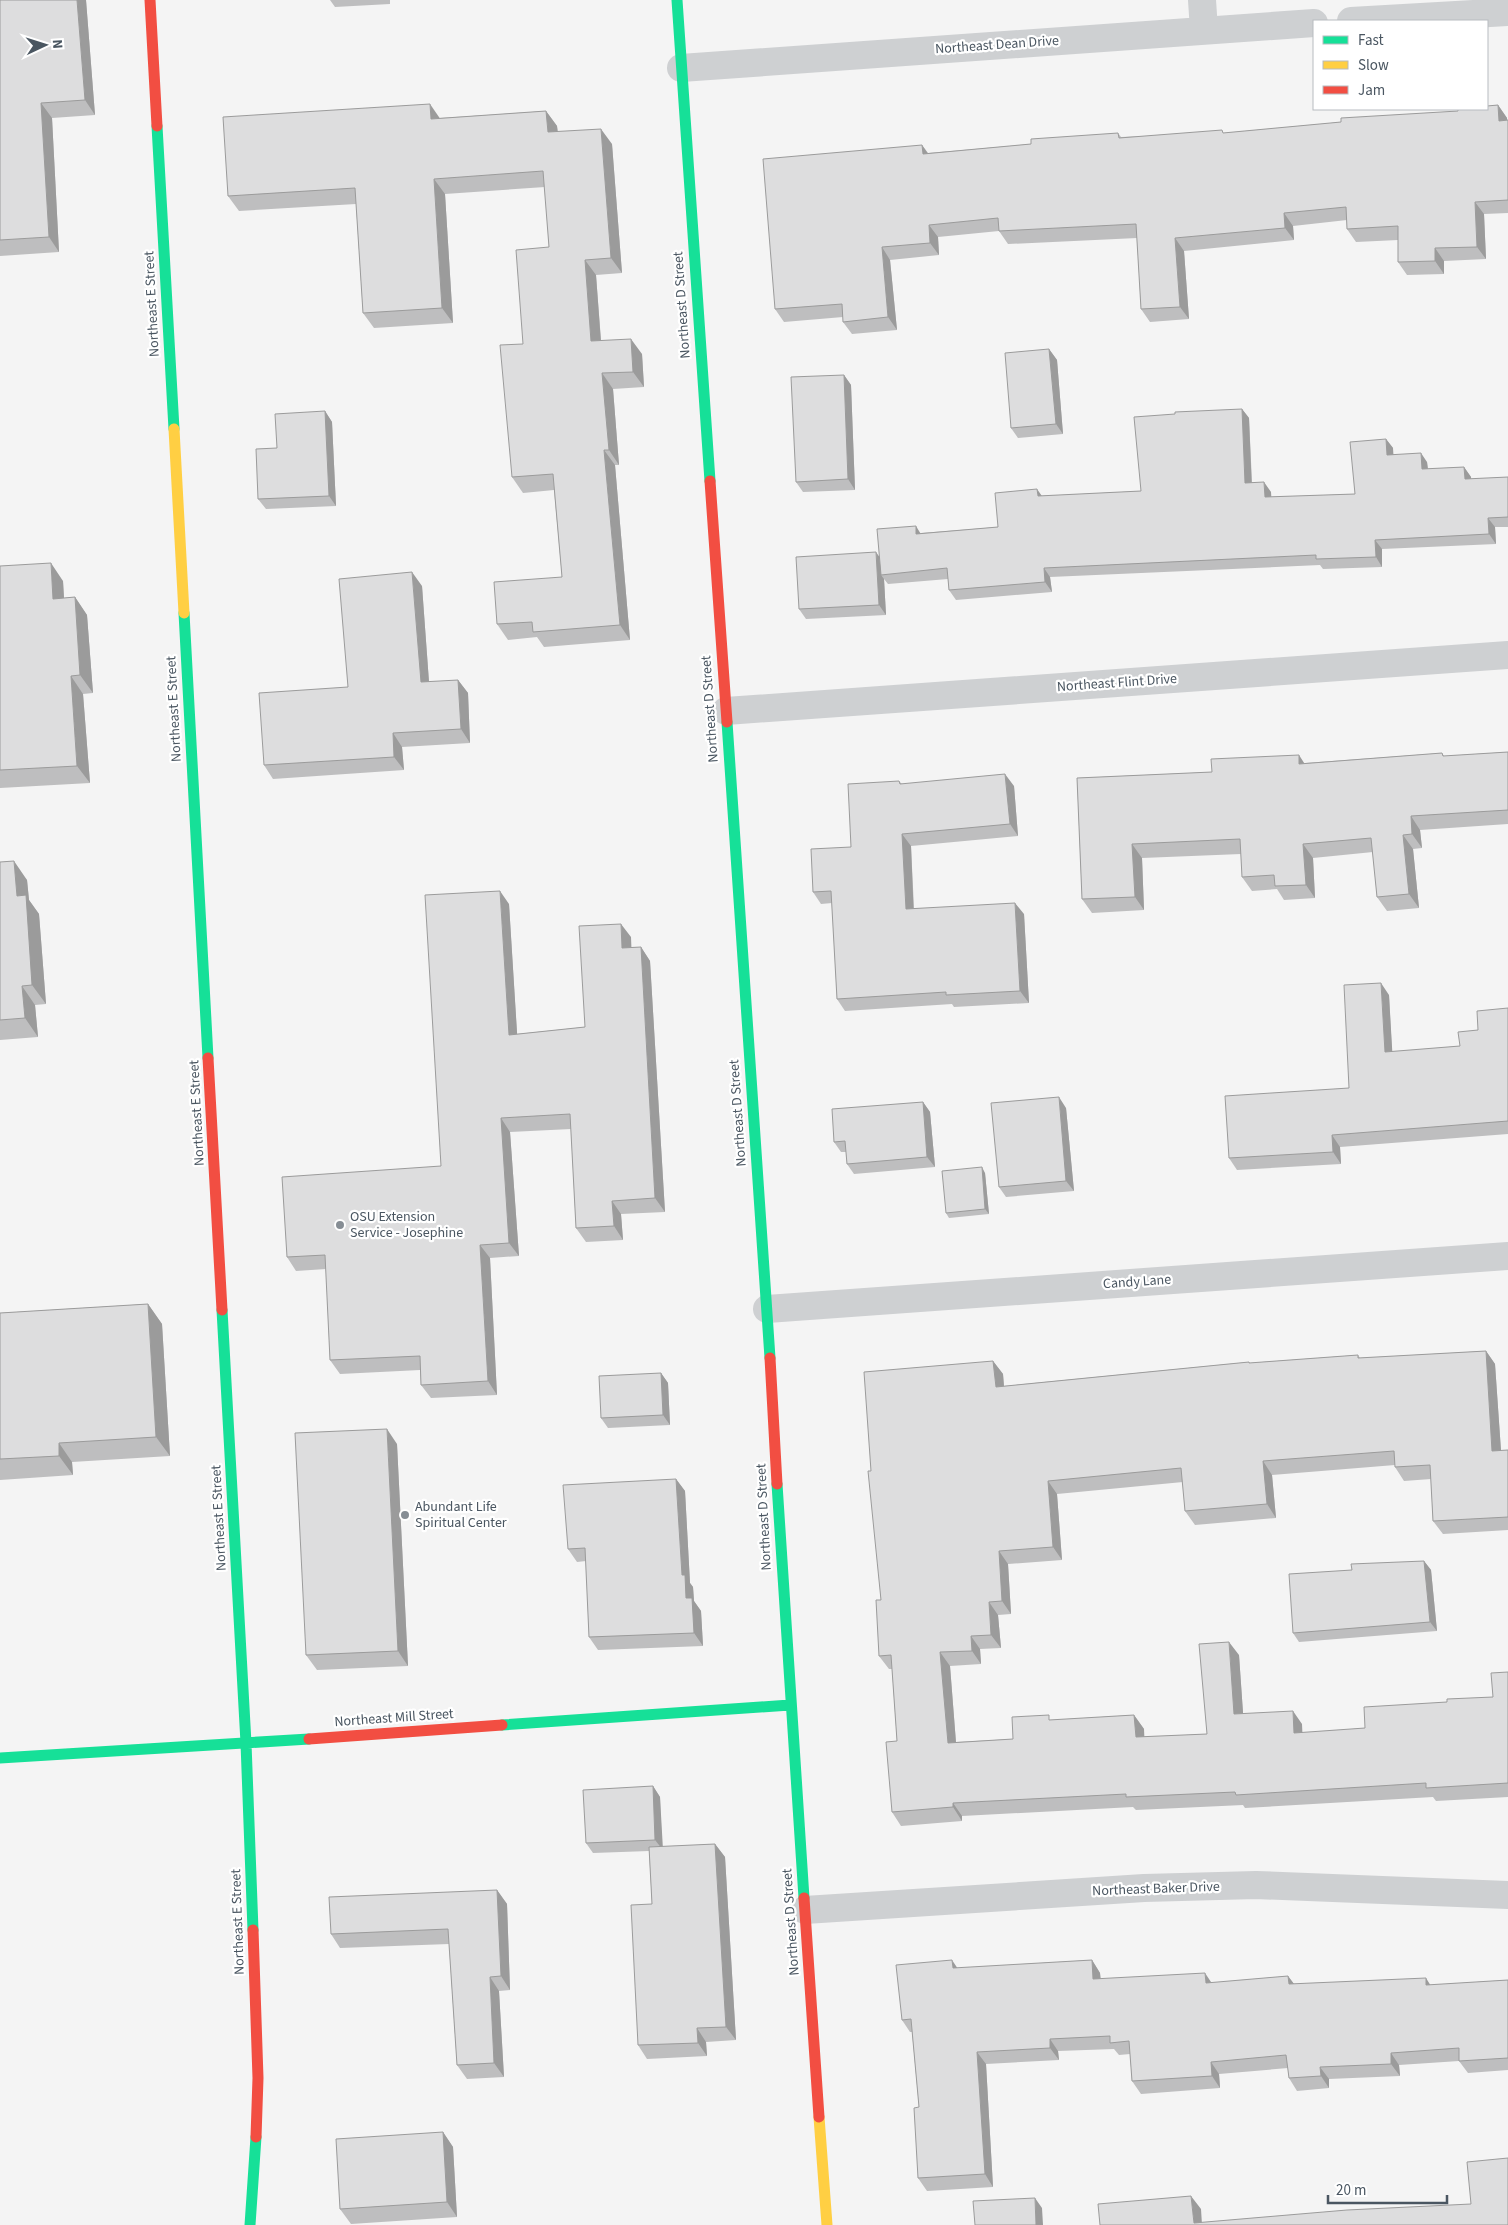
<svg xmlns="http://www.w3.org/2000/svg" width="1508" height="2225" font-family="'Source Sans 3',sans-serif">
	<style>
		.lines { fill: none; stroke-linecap: round; stroke-linejoin: round }
		.street { stroke: #ced0d2; stroke-width: 28 }
		.fast { stroke: #16e098; stroke-width: 11 }
		.slow { stroke: #ffcf43; stroke-width: 11 }
		.jam { stroke: #f24e42; stroke-width: 11 }
		.wall { fill: #bebebf }
		.shaded-wall { fill: #9b9b9b }
		.building { fill: #ddddde; stroke: #9b9b9b }
		.poi-dot { fill: #868d94; stroke: #fff; stroke-width: 2 }
		.labels { text-anchor: middle; dominant-baseline: central; stroke-width: 4.5; stroke-linejoin: round; paint-order: stroke }
		.street-label { font-size: 14px; fill: #4a5661; stroke: #fff }
		.poi-label { font-size: 14px; fill: #4a5661; stroke: #fff; text-anchor: start }
	</style>
	<rect width="100%" height="100%" fill="#f4f4f4"/>
	<g class="lines">
		<path class="street" d="M1202 0 1204 30
			M1351 21 1508 12
			M681 68 1314 23
			M726 711 1508 655
			M767 1309 1508 1256
			M805 1910 1144 1888 1256 1885 1508 1895"/>
		<path class="fast" d="M677 0 710 481
			M157 126 174 429
			M184 613 208 1058
			M727 722 770 1358
			M222 1310 246 1743 253 1930
			M777 1484 804 1898
			M502 1725 790 1705
			M0 1758 309 1739
			M250 2225 256 2137"/>
		<path class="slow" d="M174 429 184 613
			M819 2117 827 2225"/>
		<path class="jam" d="M150 0 157 126
			M710 481 727 722
			M208 1058 222 1310
			M770 1358 777 1484
			M309 1739 502 1725
			M804 1898 819 2117
			M253 1930 258 2078 256 2137"/>
	</g>
	<path class="wall" d="M0 0H86L95 115 52 118 59 252 0 256Z
		M330 0H390V4L335 7Z
		M1498 105 1507 118V120H1508V213L1484 214 1486 259 1444 261V274L1407 275 1398 262V240L1356 242 1347 229V220L1293 226 1294 240 1184 251 1189 319 1150 322 1141 309 1137 238 1008 244 999 231 938 237 939 255 890 260 897 330 852 334 843 322V317L784 322 775 309 922 145 928 153 1031 144 1118 133 1121 137 1224 133 1458 111Z
		M546 111 557 126 558 132 612 144 622 273 596 275 601 340 642 354 644 387 613 389 619 465H615L630 640 544 647 537 637 508 640 497 624 562 577 554 490 523 493 512 477 523 344 549 247 545 187 445 194 453 323 374 328 363 313 356 204 239 211 228 196 440 118Z
		M1049 349 1057 360 1063 434 1018 438 1011 428Z
		M844 375 851 385 855 490 803 492 796 482Z
		M1242 409 1249 418 1252 482 1271 492V497L1355 494 1386 439 1393 448V454L1427 462 1428 469 1464 467 1471 477V479L1508 477V527H1495L1496 544 1382 549V567L1323 569 1320 565 1050 577 1052 592 956 600 949 590 948 579 888 584 884 579 886 615 806 619 799 609 880 558 921 533 998 527 1042 496 1141 491Z
		M325 411 332 422 336 506 266 509 258 499Z
		M0 566 63 581 64 598 75 597 87 615 93 693 83 694 90 783 0 788Z
		M422 586 429 682 458 680 468 693 470 743 402 747 404 770 273 779 264 765 348 687Z
		M1508 752V824L1420 830 1422 848 1413 849 1419 908 1387 911 1377 897 1373 852 1313 858 1315 898 1284 900 1277 889 1252 891 1242 877 1241 854 1142 858 1144 910 1092 913 1082 899 1077 778 1212 772 1305 763 1442 753 1444 756Z
		M899 781 902 784 1014 786 1018 836 911 846 914 908 1024 914 1029 1003 954 1007 952 1004 845 1011 837 999 832 903 821 904 813 892 851 847Z
		M0 862 27 880 29 900 39 914 46 1004 35 1005 38 1037 0 1040Z
		M509 904 517 1034 585 1027 631 937V947H641L650 961 665 1212 621 1214 623 1240 586 1242 576 1228 571 1129 510 1132 519 1256 490 1258 497 1395 431 1398 421 1385 420 1370 340 1374 330 1360 326 1269 296 1271 287 1257 441 1166Z
		M1389 995 1392 1052 1460 1046 1478 1030 1508 1008V1134L1340 1147 1341 1164 1237 1170 1229 1158 1349 1088Z
		M923 1102 930 1112 935 1167 854 1174 847 1164 846 1152H841L834 1142Z
		M1066 1108 1074 1191 1006 1197 999 1187Z
		M985 1173 989 1214 949 1218 946 1213Z
		M148 1304 162 1324 170 1456 72 1462 73 1475 0 1480V1313Z
		M1486 1351 1495 1364 1501 1451 1508 1450V1530L1443 1534 1433 1521 1431 1479 1404 1481 1395 1467V1465L1272 1475 1276 1518 1195 1525 1185 1511 1183 1482 1057 1494 1062 1560 1008 1564 1011 1614 998 1615 1001 1648 980 1649 981 1664 950 1666 956 1742 1013 1739 1052 1720 1134 1715 1144 1729V1737L1207 1734 1239 1655 1243 1713 1302 1724V1733L1365 1728 1447 1702 1493 1697 1508 1672V1797L1436 1801 1433 1797 1245 1808 1243 1805 1136 1810 1133 1807 962 1816V1821L901 1826 892 1812 897 1741 892 1669H889L879 1656 881 1600 871 1471 993 1361 1003 1374 1004 1386 1249 1362 1250 1363 1358 1355 1360 1358Z
		M661 1373 668 1383 670 1425 608 1428 601 1418Z
		M397 1444 408 1666 317 1670 306 1655Z
		M676 1479 685 1491 690 1583 693 1587 694 1601 701 1611 703 1646 598 1650 589 1637 586 1561 577 1562 568 1549Z
		M1424 1561 1431 1570 1437 1631 1299 1642 1293 1633 1352 1570Z
		M653 1786 660 1797 662 1847 715 1844 725 1857 736 2040 706 2042 707 2056 647 2059 638 2045 652 1904 649 1851 593 1853 586 1843Z
		M497 1890 507 1904 510 1990 499 1991 504 2077 467 2079 457 2065 449 1944 340 1948 331 1934Z
		M1092 1960 1100 1973 1101 1979 1212 1983 1288 1976 1294 1984 1430 1985 1508 1980V2070L1468 2073 1459 2061 1399 2065 1400 2076 1329 2079V2088L1297 2091 1289 2078 1288 2068 1219 2074 1220 2088 1141 2094 1132 2081 1130 2054 1119 2055 1114 2049 1058 2051 1059 2060 986 2064 993 2187 927 2191 918 2178 919 2107 912 2032H910L902 2020 958 1968Z
		M443 2132 453 2147 457 2217 351 2224 340 2209Z"/>
	<path class="shaded-wall" d="M77 0H86L95 115 85 100Z
		M41 103 52 118 59 252 49 237Z
		M430 104 441 120 431 119Z
		M1498 105 1507 118 1508 133 1499 121Z
		M546 111 557 126 559 148 548 132Z
		M601 129 612 144 622 273 611 258Z
		M922 145 931 158 923 154Z
		M434 179 445 194 453 323 442 308Z
		M1475 202 1484 214 1486 259 1477 247Z
		M1284 213 1293 226 1294 240 1285 228Z
		M929 225 938 237 939 255 930 243Z
		M1175 238 1184 251 1189 319 1180 307Z
		M882 247 890 260 897 330 888 317Z
		M1435 248 1444 261V274L1435 261Z
		M585 260 596 275 602 356 591 341Z
		M631 339 642 354 644 387 633 372Z
		M1049 349 1057 360 1063 434 1056 424Z
		M602 373 613 389 619 465 609 450Z
		M844 375 851 385 855 490 848 479Z
		M1242 409 1249 418 1252 492 1245 483Z
		M325 411 332 422 336 506 329 496Z
		M1386 439 1393 448 1394 464 1387 455Z
		M604 450 615 465 630 640 620 625Z
		M1421 453 1427 462 1429 479 1422 469Z
		M1464 467 1471 477 1472 489 1465 479Z
		M1264 482 1271 492 1272 507 1265 497Z
		M1037 489 1044 499 1038 496Z
		M1488 518 1495 527 1496 544 1489 534Z
		M916 526 922 536 916 534Z
		M1375 540 1382 549V567L1376 557Z
		M876 552 883 562 881 575 884 579 886 615 879 605Z
		M51 563 63 581 65 616 53 599Z
		M1044 568 1050 577 1052 592 1045 582Z
		M412 572 422 586 430 696 421 682Z
		M75 597 87 615 93 693 80 675Z
		M71 676 83 694 90 783 77 766Z
		M458 680 468 693 470 743 461 729Z
		M393 733 402 747 404 770 394 757Z
		M1299 755 1308 769 1299 764Z
		M1005 774 1014 786 1018 836 1010 824Z
		M1411 816 1420 830 1422 848 1412 834Z
		M902 834 911 846 914 921 906 909Z
		M1403 835 1413 849 1419 908 1409 894Z
		M1132 844 1142 858 1144 910 1135 897Z
		M1303 844 1313 858 1315 898 1306 885Z
		M14 861 27 880 29 900 39 914 46 1004 32 985 17 896Z
		M500 891 509 904 518 1048 509 1035Z
		M1015 903 1024 914 1029 1003 1020 991Z
		M621 924 631 937 632 962 622 948Z
		M641 947 650 961 665 1212 655 1198Z
		M1381 983 1389 995 1393 1064 1385 1052Z
		M22 986 35 1005 38 1037 25 1018Z
		M1059 1097 1066 1108 1074 1191 1066 1181Z
		M923 1102 930 1112 935 1167 927 1157Z
		M501 1118 510 1132 519 1256 509 1243Z
		M1332 1135 1340 1147 1341 1164 1333 1152Z
		M982 1167 985 1173 989 1214 985 1209Z
		M612 1201 621 1214 623 1240 614 1226Z
		M480 1245 490 1258 497 1395 488 1381Z
		M148 1304 162 1324 170 1456 156 1437Z
		M1486 1351 1495 1364 1502 1465 1492 1451Z
		M993 1361 1003 1374 1005 1400 996 1387Z
		M661 1373 668 1383 670 1425 663 1415Z
		M387 1429 397 1444 408 1666 398 1651Z
		M59 1443 72 1462 73 1475 59 1456Z
		M1263 1461 1272 1475 1276 1518 1267 1504Z
		M676 1479 685 1491 690 1583 693 1587 694 1601 701 1611 703 1646 694 1633 686 1598 682 1575Z
		M1048 1481 1057 1494 1062 1560 1053 1547Z
		M999 1551 1008 1564 1011 1614 1002 1601Z
		M1424 1561 1431 1570 1437 1631 1430 1622Z
		M989 1602 998 1615 1001 1648 991 1635Z
		M971 1636 980 1649 981 1664 972 1651Z
		M1229 1642 1239 1655 1244 1727 1234 1714Z
		M940 1652 950 1666 957 1756 948 1743Z
		M1293 1711 1302 1724 1303 1747 1294 1733Z
		M1134 1715 1144 1729 1145 1751 1136 1737Z
		M653 1786 660 1797 663 1850 655 1840Z
		M953 1803 962 1816V1821L953 1807Z
		M715 1844 725 1857 736 2040 726 2027Z
		M497 1890 507 1904 510 1990 501 1976Z
		M952 1960 960 1972 953 1968Z
		M1092 1960 1100 1973 1101 1992 1093 1979Z
		M1205 1973 1213 1985 1206 1983Z
		M1288 1976 1297 1988 1289 1984Z
		M490 1977 499 1991 504 2077 494 2063Z
		M1426 1978 1434 1991 1426 1985Z
		M697 2028 706 2042 707 2056 698 2043Z
		M1050 2039 1058 2051 1059 2060 1050 2048Z
		M977 2052 986 2064 993 2187 985 2174Z
		M1391 2053 1399 2065 1400 2076 1391 2064Z
		M1211 2062 1219 2074 1220 2088 1212 2076Z
		M1320 2067 1329 2079V2088L1321 2076Z
		M443 2132 453 2147 457 2217 447 2202Z
		M1191 2196 1201 2209 1202 2225 1194 2223Z
		M1035 2198 1042 2208 1043 2225H1036Z"/>
	<path class="building" d="M0 0H77L85 100 41 103 49 237 0 240Z
		M430 104 431 119 546 111 548 132 601 129 611 258 585 260 591 341 631 339 633 372 602 373 609 450H604L620 625 533 632 532 622 497 624 494 582 562 577 553 474 512 477 500 345 523 344 516 250 549 247 543 171 434 179 442 308 363 313 355 188 228 196 223 117Z
		M1498 105 1499 121 1508 120V200L1475 202 1477 247 1435 248V261L1398 262V226L1347 229 1346 207 1284 213 1285 228 1175 238 1180 307 1141 309 1136 224 999 231 998 218 929 225 930 243 882 247 888 317 843 322 842 304 775 309 763 159 922 145 923 154 1031 144V139L1118 133 1119 138 1222 130 1223 133 1341 122V118L1458 111V109H1487V106Z
		M1049 349 1056 424 1011 428 1005 353Z
		M844 375 848 479 796 482 791 377Z
		M1242 409 1245 483 1264 482 1265 497 1355 494 1350 442 1386 439 1387 455 1421 453 1422 469 1464 467 1465 479 1508 477V517L1488 518 1489 534 1375 540 1376 557 1316 559V555L1044 568 1045 582 949 590 947 568 881 575 877 529 916 526V534L998 527 995 493 1037 489 1038 496 1141 491 1134 417 1175 414V412Z
		M325 411 329 496 258 499 256 449 277 448 275 414Z
		M876 552 879 605 799 609 796 557Z
		M51 563 53 599 75 597 80 675 71 676 77 766 0 770V566Z
		M412 572 421 682 458 680 461 729 393 733 394 757 264 765 259 693 348 687 339 579Z
		M1508 752V810L1411 816 1412 834 1403 835 1409 894 1377 897 1371 838 1303 844 1306 885 1275 886 1274 875 1242 877 1240 839 1132 844 1135 897 1082 899 1077 778 1212 772 1211 759 1299 755V764L1442 753 1443 756Z
		M1005 774 1010 824 902 834 906 909 1015 903 1020 991 946 995V992L837 999 831 891 813 892 811 849 851 847 848 784 899 781 900 784Z
		M14 861 17 896 26 895 32 985 22 986 25 1018 0 1020V862Z
		M500 891 509 1035 585 1027 579 926 621 924 622 948 641 947 655 1198 612 1201 614 1226 576 1228 570 1114 501 1118 509 1243 480 1245 488 1381 421 1385 420 1356 330 1360 325 1255 287 1257 282 1177 441 1166 425 895Z
		M1381 983 1385 1052 1460 1046 1458 1032 1478 1030 1477 1011 1508 1008V1121L1332 1135 1333 1152 1229 1158 1225 1096 1349 1088 1344 985Z
		M1059 1097 1066 1181 999 1187 991 1103Z
		M923 1102 927 1157 847 1164 845 1141 834 1142 832 1109Z
		M982 1167 985 1209 946 1213 942 1171Z
		M148 1304 156 1437 59 1443V1456L0 1459V1313Z
		M1486 1351 1492 1451 1508 1450V1517L1433 1521 1430 1465 1395 1467 1394 1451 1263 1461 1267 1504 1185 1511 1181 1468 1048 1481 1053 1547 999 1551 1002 1601 989 1602 991 1635 971 1636 972 1651 940 1652 948 1743 1013 1739 1012 1717 1049 1715V1720L1134 1715 1136 1737 1207 1734 1199 1644 1229 1642 1234 1714 1293 1711 1294 1733 1365 1728 1364 1707 1447 1702V1699L1493 1697 1491 1673 1508 1672V1783L1426 1788V1783L1236 1795 1235 1792 1126 1797V1794L953 1803V1807L892 1812 886 1742 897 1741 891 1655 879 1656 876 1600H881L868 1471H871L864 1372 993 1361 996 1387 1249 1362V1363L1358 1355V1358Z
		M661 1373 663 1415 601 1418 599 1376Z
		M387 1429 398 1651 306 1655 295 1433Z
		M676 1479 682 1575H685L686 1598H692L694 1633 589 1637 585 1548 568 1549 563 1485Z
		M1424 1561 1430 1622 1293 1633 1289 1574 1352 1570 1351 1564Z
		M653 1786 655 1840 586 1843 583 1790Z
		M715 1844 726 2027 697 2028 698 2043 638 2045 631 1905 652 1904 649 1847Z
		M497 1890 501 1976 490 1977 494 2063 457 2065 448 1929 331 1934 329 1897Z
		M952 1960 953 1968 1092 1960 1093 1979 1205 1973 1206 1983 1288 1976 1289 1984 1426 1978V1985L1508 1980V2058L1459 2061V2048L1391 2053V2064L1320 2067 1321 2076 1289 2078 1286 2055 1211 2062 1212 2076 1132 2081 1129 2041 1110 2043V2036L1050 2039V2048L977 2052 985 2174 918 2178 914 2108 919 2107 911 2019 902 2020 896 1965Z
		M443 2132 447 2202 340 2209 336 2139Z
		M1508 2158V2225H1100L1098 2204 1191 2196 1194 2223 1347 2210 1471 2204 1467 2162Z
		M1035 2198 1036 2225H975L973 2201Z"/>
	<g class="poi-dot">
		<circle cx="340" cy="1225" r="5"/>
		<circle cx="405" cy="1515" r="5"/>
	</g>
	<g class="labels">
		<g class="street-label">
			<text transform="translate(997 45) rotate(-4)">Northeast Dean Drive</text>
			<text transform="translate(152 304) rotate(-93)">Northeast E Street</text>
			<text transform="translate(682 305) rotate(-94)">Northeast D Street</text>
			<text transform="translate(1117 683) rotate(-4)">Northeast Flint Drive</text>
			<text transform="translate(174 709) rotate(-93)">Northeast E Street</text>
			<text transform="translate(710 709) rotate(-94)">Northeast D Street</text>
			<text transform="translate(197 1113) rotate(-93)">Northeast E Street</text>
			<text transform="translate(738 1113) rotate(-94)">Northeast D Street</text>
			<text transform="translate(1137 1282) rotate(-4)">Candy Lane</text>
			<text transform="translate(764 1517) rotate(-93)">Northeast D Street</text>
			<text transform="translate(219 1518) rotate(-93)">Northeast E Street</text>
			<text transform="translate(394 1718) rotate(-4)">Northeast Mill Street</text>
			<text transform="translate(1156 1889) rotate(-2)">Northeast Baker Drive</text>
			<text transform="translate(238 1922) rotate(-92)">Northeast E Street</text>
			<text transform="translate(791 1922) rotate(-94)">Northeast D Street</text>
		</g>
		<g class="poi-label">
			<text x="350" y="1217">OSU Extension<tspan x="350" dy="16">Service - Josephine</tspan></text>
			<text x="415" y="1507">Abundant Life<tspan x="415" dy="16">Spiritual Center</tspan></text>
		</g>
	</g>
	<rect x="1313" y="20" width="175" height="90" fill="#ffffff" stroke="#b7bbc0"/>
	<rect x="1323" y="36" width="25" height="8" fill="#16e098" stroke="#b7bbc0"/>
	<text x="1358" y="45" font-size="15" fill="#4a5661">Fast</text>
	<rect x="1323" y="61" width="25" height="8" fill="#ffcf43" stroke="#b7bbc0"/>
	<text x="1358" y="70" font-size="15" fill="#4a5661">Slow</text>
	<rect x="1323" y="86" width="25" height="8" fill="#f24e42" stroke="#b7bbc0"/>
	<text x="1358" y="95" font-size="15" fill="#4a5661">Jam</text>
	<g transform="translate(45 45) rotate(86)" stroke="#ffffff" stroke-width="4" paint-order="stroke">
	<path d="M0-4L9 19L0 12L-9 19Z" fill="#4a5661"/>
	<text y="-8" font-size="14" font-weight="bold" text-anchor="middle" fill="#4a5661">N</text>
	</g>
	<path d="M1328 2195v8h119v-8" fill="none" stroke="#4a5661" stroke-width="2.5"/>
	<text x="1336" y="2195" font-size="15" fill="#4a5661" stroke="#ffffff" stroke-width="4" paint-order="stroke">20 m</text>
</svg>
